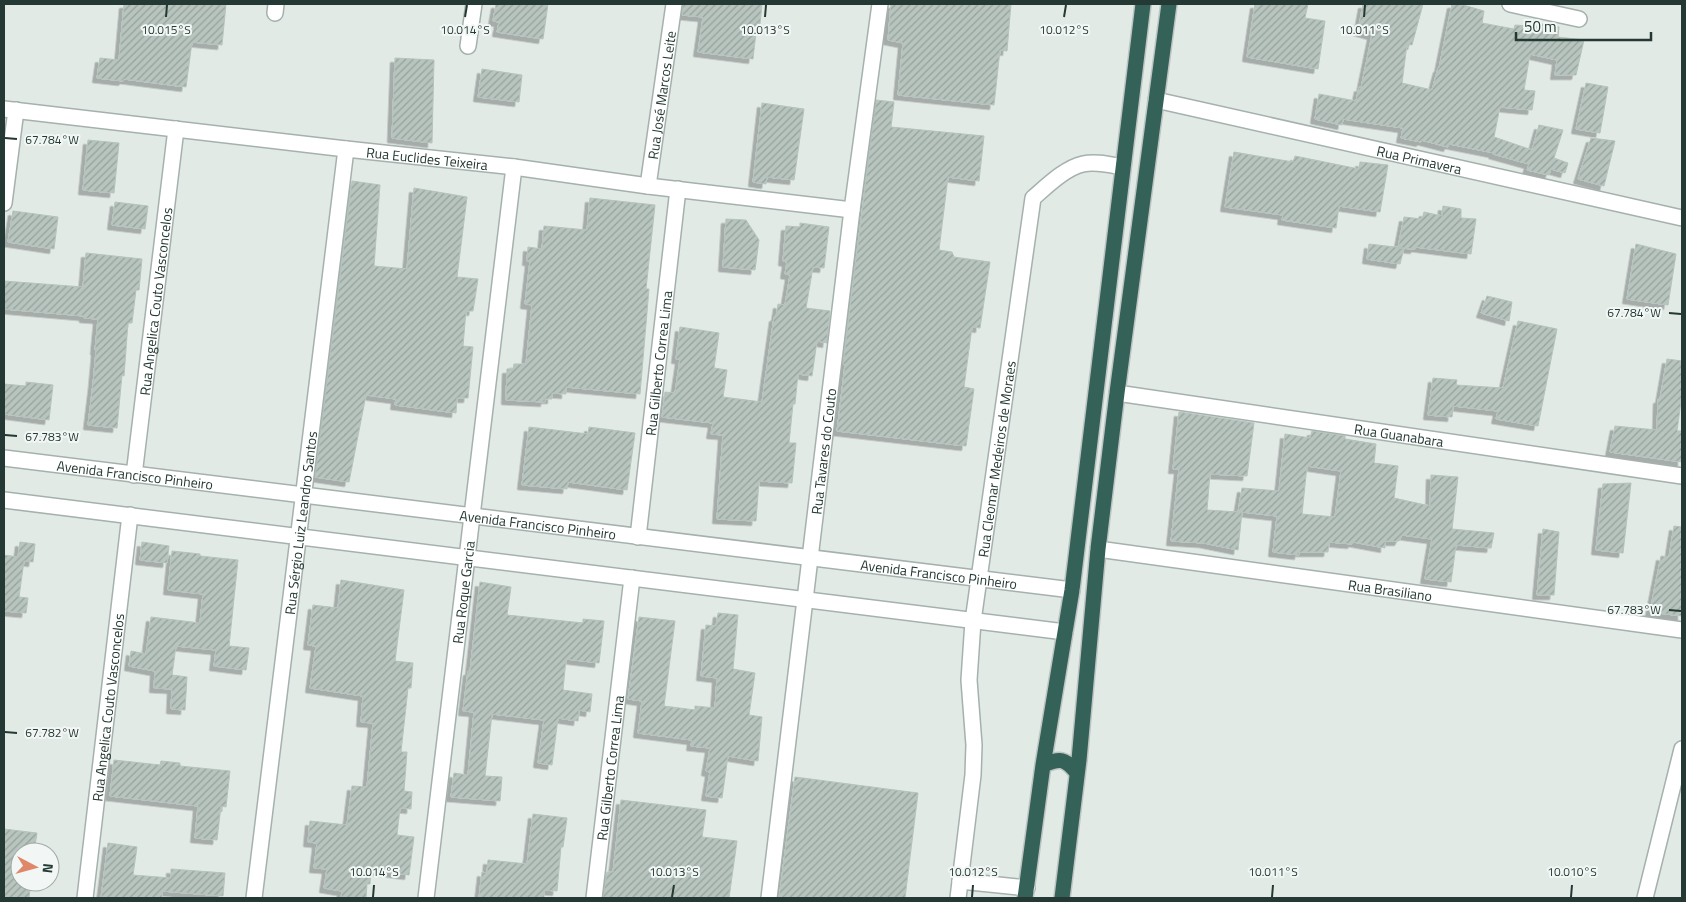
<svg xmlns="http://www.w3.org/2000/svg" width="1686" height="902" font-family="'Titillium Web',sans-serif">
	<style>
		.building { fill: url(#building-hatch); stroke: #b5c3bd; fill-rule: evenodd; filter: url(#shadow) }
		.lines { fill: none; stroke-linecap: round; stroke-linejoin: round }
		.street-casing { stroke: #a5b1ad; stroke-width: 18 }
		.highway-casing { stroke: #bdc4c2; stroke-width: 18 }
		.street { stroke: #fff; stroke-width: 15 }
		.highway { stroke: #346158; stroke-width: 15 }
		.ticks { fill: none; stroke: #243933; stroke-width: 2 }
		.labels { text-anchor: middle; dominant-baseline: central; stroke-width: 4; stroke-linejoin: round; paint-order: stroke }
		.street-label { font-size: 14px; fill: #243933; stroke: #f2f7f5 }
		.ticks-label { font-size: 12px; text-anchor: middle; fill: #243933; stroke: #f2f7f5; stroke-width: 4; stroke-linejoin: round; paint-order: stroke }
	</style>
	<defs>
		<pattern id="building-hatch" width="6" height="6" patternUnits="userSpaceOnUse" patternTransform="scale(1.25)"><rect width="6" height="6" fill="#b8c5bf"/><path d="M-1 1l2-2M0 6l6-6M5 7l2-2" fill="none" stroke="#95a19c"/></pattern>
		<filter id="shadow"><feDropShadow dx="-4.5" dy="4.5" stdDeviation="0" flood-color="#0004"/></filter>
	</defs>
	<rect width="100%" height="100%" fill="#e2eae6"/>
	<path class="building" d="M124 4H226L222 45 192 42 186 87 124 79 123 81 97 78 100 58 119 60Z
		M496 4H548L543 39 497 32 499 22 493 21Z
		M683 4H762L760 24 757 23 753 59 698 52 703 17 682 15Z
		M891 4H1011L1007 51 1000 50 994 105 898 95 903 43 888 40Z
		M1255 4H1308L1305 18 1325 21 1318 69 1247 57Z
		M1363 4H1423L1412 45 1407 44 1402 83 1432 90 1438 68H1439L1452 4H1460L1484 11 1482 23 1514 29 1515 25 1541 27 1542 24 1559 27 1558 37 1584 40 1576 75H1555L1557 60 1530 54 1524 90 1535 91 1532 110 1500 107 1494 137 1532 150 1539 125 1563 130 1554 158 1568 163 1565 173 1551 169 1549 175 1527 170 1529 164 1493 154 1494 153 1449 144 1448 147 1421 140V142L1401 138 1403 128 1343 119 1342 125 1315 119 1319 94 1356 101 1359 87 1361 88 1372 35 1358 31Z
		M395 58 434 60 432 143 392 138Z
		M482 69 522 75 519 102 478 97Z
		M1586 83 1608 87 1600 133 1576 129Z
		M876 100 894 102 891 127 984 136 979 181 948 177 939 250 952 252 954 257 990 262 980 328 972 327 964 387 974 389 966 446 837 431 845 365 843 364Z
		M762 103 804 109 794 180 767 177 766 184 753 182Z
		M1591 138 1615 141 1604 186 1578 179Z
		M88 140 119 143 114 193 83 190Z
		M1234 152 1293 162 1295 156 1359 169 1360 162 1388 165 1380 212 1339 206 1336 228 1282 220 1283 215 1225 207Z
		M352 181 380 185 374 266 407 269 414 188 467 197 457 277 478 279 473 311H466L463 346 473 347 468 398H457L456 413 395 405 396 399 366 395 349 482 315 477Z
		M590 198 655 205 646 289H649L640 394 566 387V394L552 393V399H545V402L506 400 507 369H513L514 364H526L532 305 525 304 530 261H527L528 247 542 249 544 226 587 230Z
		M115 202 148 206 145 229 112 225Z
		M1443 206 1461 209V218L1476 219 1471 254 1415 247V249L1398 248 1404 217 1422 219 1424 212 1442 216Z
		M13 211 58 217 54 249 8 242Z
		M726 219 746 220 759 240 755 270 723 267Z
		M800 223 829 227 824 268 813 267 806 308 830 311 827 343 817 341 812 376 798 374 795 404H793L789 443H796L792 483 759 481 756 521 717 519 723 435 711 434 713 423 662 417 665 392 675 393 680 359H676L680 327 719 333 714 368 727 370 723 397 762 402 774 317H776L778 304 785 305 790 275 785 274 787 262 783 261 786 226 800 227Z
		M1369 244 1404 248 1400 264 1367 259Z
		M1636 244 1676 254 1668 305 1627 299Z
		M86 253 142 259 139 290H136L132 323H128L124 376 122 375 117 428 88 425 93 384 96 351 95 350 98 319 84 318V316L4 309V281L83 287Z
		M1487 296 1512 302 1509 321 1481 313Z
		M1518 321 1557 329 1538 426 1496 419 1498 411 1453 406 1452 417 1428 415 1433 378 1457 380 1456 385 1503 388Z
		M1667 359 1682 361V394L1677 431H1682V462L1610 452 1615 426 1657 430 1658 399H1660Z
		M26 382 53 385 49 420 4 414V384L26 386Z
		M1179 412 1254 423 1247 476 1210 474 1207 510 1238 512 1242 488 1279 491 1285 434 1310 438 1312 431 1345 436V439L1376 444 1374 463 1398 466 1394 498 1430 506 1431 475 1458 477 1452 529 1494 533 1491 548 1456 545 1451 582 1425 579 1432 539 1402 535 1399 541H1385V548L1353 542 1352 544 1329 542 1328 552H1299V555L1273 552 1277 516 1242 512 1238 550 1204 543 1171 541 1179 469H1173ZM1307 466 1341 471 1335 517 1302 514Z
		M529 427 588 434 589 427 635 433 627 490 568 482 567 489 522 485Z
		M1631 483 1623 553 1596 550 1603 484Z
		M1674 526 1682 527V616L1650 612 1661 556 1669 557Z
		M1543 529 1559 532 1554 595H1537Z
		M20 542 35 544 33 562 24 561 19 597 28 598 26 613 4 611V555L18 557Z
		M142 542 169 546 167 563 140 560Z
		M172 551 200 554V556L238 560 229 646 249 648 246 670 214 666 216 650 176 646 172 675 187 677 185 710 171 709 172 689 154 688 155 671 129 666 131 651 146 654 151 617 200 623 203 594 168 590Z
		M341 580 404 590 395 661 413 663 411 688H408L401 752H407L404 791 412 792 411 809 400 808 397 835 414 837 409 875 371 870 370 884H367L366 898H341L342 891 324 888 327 869 314 868 317 843 308 842 310 821 347 825 352 786 367 787 373 723 361 722 363 696 310 688 316 646 308 645 313 605 338 608Z
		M480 582 511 587 507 615 583 623V619L604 621 599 663 566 659 563 690 592 694 590 712 579 710 578 721 558 718 552 765 538 763 544 720 492 714 485 776 502 777 500 801 451 797 454 773 468 775 474 712 463 711 468 671H470Z
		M718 613 738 615 733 669 755 673 749 715 762 717 758 761 728 756 722 798 706 796 710 772 706 771 710 748 691 746 692 740 638 733 642 701 628 699 639 617 675 621 664 706 695 710V706L715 708 717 678 701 676 706 625 716 626Z
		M114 760 160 765 161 761 180 763V766L230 771 226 807 221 806 217 840 195 838 198 806 110 796Z
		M795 777 918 793 905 898H779Z
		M621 800 706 810 702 837 737 841 729 898H603L607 872H613Z
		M533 814 567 818 563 847H561L557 891 544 890V898H479L482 872 487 873 488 860 527 864Z
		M4 829 37 833 34 852H20V882H31L29 898H4Z
		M108 843 137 847 133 875 171 878V869L225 873 223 896 162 891V898H101Z"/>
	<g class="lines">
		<defs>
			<g id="street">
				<path d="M1510 4 1579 19"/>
				<path d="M275 13 276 4"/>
				<path d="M468 46 474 4"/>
				<path id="s1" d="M1156 100 1682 218"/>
				<path id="s2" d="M4 109 346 149 514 167 648 186 852 210"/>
				<path id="s3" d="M648 186 674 4"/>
				<path d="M4 203 16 110"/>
				<path id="s4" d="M1117 393 1682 476"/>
				<path id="s5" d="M4 458 1072 590"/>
				<path id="s6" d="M134 475 176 129"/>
				<path d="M4 500 1065 632"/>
				<path id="s7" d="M638 537 678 189"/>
				<path id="s8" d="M1098 549 1682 630"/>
				<path d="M960 881 1027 888"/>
				<path id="s9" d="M85 898 130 515"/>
				<path id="s10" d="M254 898 346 149"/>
				<path id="s11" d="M426 898 514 167"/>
				<path id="s12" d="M594 898 632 578"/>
				<path id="s13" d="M769 898 852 210 880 4"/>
				<path id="s14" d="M958 898 973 775 974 745 969 680 973 621 1033 198C1047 186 1065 168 1083 164 1096 161 1111 165 1123 167"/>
				<path d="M1645 898 1682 749"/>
			</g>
			<path id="highway" d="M1043 765C1060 758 1065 758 1077 773
				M1025 898 1043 765 1072 590 1143 4
				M1062 898 1079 760 1098 549 1117 393 1169 4"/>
		</defs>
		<use href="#street" class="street-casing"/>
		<use href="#highway" class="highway-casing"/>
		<use href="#street" class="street"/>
		<use href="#highway" class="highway"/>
	</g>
	<path class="ticks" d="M166 17 167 5M465 17 467 5M765 17 766 5M1064 17 1066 5M1364 17 1365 5M5 138 17 139M1669 313 1681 314M5 435 17 436M1669 610 1681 611M5 732 17 733M373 897 374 885M672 897 674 885M972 897 973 885M1272 897 1273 885M1571 897 1572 885"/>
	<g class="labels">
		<g class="street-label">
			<text stroke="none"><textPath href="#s3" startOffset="92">Rua José Marcos Leite</textPath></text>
			<text stroke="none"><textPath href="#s2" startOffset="426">Rua Euclides Teixeira</textPath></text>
			<text stroke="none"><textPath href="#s1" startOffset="270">Rua Primavera</textPath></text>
			<text stroke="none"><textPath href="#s6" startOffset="175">Rua Angelica Couto Vasconcelos</textPath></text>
			<text stroke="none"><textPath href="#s7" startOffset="175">Rua Gilberto Correa Lima</textPath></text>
			<text stroke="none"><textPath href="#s4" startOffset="285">Rua Guanabara</textPath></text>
			<text stroke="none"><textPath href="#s13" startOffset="450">Rua Tavares do Couto</textPath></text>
			<text stroke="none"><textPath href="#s14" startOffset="442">Rua Cleomar Medeiros de Moraes</textPath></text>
			<text stroke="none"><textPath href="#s5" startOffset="132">Avenida Francisco Pinheiro</textPath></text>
			<text stroke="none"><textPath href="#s10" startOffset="378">Rua Sérgio Luiz Leandro Santos</textPath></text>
			<text stroke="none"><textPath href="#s5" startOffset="538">Avenida Francisco Pinheiro</textPath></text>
			<text stroke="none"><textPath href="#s5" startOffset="942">Avenida Francisco Pinheiro</textPath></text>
			<text stroke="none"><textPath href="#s8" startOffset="295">Rua Brasiliano</textPath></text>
			<text stroke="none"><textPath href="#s11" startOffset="308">Rua Roque Garcia</textPath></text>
			<text stroke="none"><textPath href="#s9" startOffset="192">Rua Angelica Couto Vasconcelos</textPath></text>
			<text stroke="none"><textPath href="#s12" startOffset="131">Rua Gilberto Correa Lima</textPath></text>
		</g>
	</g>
	<g class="ticks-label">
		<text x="166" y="34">10.015°S</text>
		<text x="465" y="34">10.014°S</text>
		<text x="765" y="34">10.013°S</text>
		<text x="1064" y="34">10.012°S</text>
		<text x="1364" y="34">10.011°S</text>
		<text x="52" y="144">67.784°W</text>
		<text x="1634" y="317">67.784°W</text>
		<text x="52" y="441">67.783°W</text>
		<text x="1634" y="614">67.783°W</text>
		<text x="52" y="737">67.782°W</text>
		<text x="374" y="876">10.014°S</text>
		<text x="674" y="876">10.013°S</text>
		<text x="973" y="876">10.012°S</text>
		<text x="1273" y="876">10.011°S</text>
		<text x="1572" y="876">10.010°S</text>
	</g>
	<rect width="1686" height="902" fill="none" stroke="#243933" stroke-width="10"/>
	<g transform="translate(35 867) rotate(96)"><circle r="24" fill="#f2f7f5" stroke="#a0aba7"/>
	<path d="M0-4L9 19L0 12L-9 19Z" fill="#e0876a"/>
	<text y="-8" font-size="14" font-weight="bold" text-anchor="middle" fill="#243933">N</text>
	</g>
	<path d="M1516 32v8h135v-8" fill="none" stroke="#243933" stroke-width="2.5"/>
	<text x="1524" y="32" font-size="15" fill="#243933" stroke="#f2f7f5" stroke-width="4" paint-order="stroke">50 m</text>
</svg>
